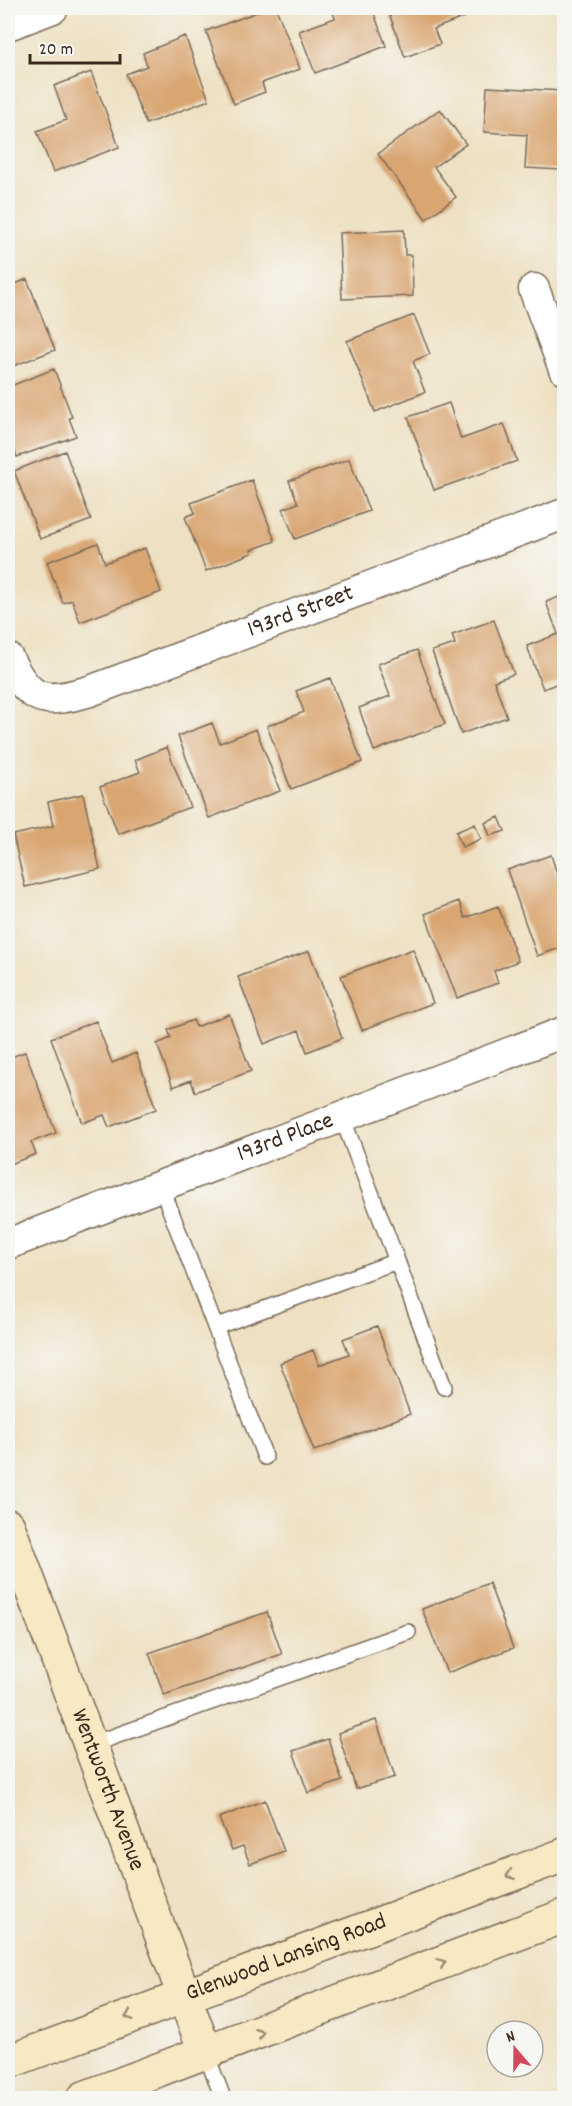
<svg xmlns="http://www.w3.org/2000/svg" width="572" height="2106" font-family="Dekko,sans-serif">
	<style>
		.building { fill: #d9a672 }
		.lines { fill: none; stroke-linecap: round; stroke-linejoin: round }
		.lane-casing { stroke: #7a6a58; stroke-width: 18 }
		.street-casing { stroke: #7a6a58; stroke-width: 33 }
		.secondary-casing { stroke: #7a6a58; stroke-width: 36 }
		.lane { stroke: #fff; stroke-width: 15 }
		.street { stroke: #fff; stroke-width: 30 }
		.secondary { stroke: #f7e9c3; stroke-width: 33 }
		.oneway { stroke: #998a70 }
		.labels { text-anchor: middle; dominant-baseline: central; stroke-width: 6; stroke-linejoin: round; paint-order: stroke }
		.street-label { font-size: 24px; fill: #3b2a1e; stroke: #f6f6f2 }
	</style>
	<rect width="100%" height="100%" fill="#f6f6f2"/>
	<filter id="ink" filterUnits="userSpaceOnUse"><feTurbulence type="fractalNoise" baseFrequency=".0167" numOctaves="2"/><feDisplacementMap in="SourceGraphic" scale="12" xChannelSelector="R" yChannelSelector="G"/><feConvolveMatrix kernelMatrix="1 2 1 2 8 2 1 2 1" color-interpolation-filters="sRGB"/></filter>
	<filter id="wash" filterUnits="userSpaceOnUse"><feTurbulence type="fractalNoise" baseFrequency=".008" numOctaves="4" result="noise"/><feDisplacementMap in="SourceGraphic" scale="24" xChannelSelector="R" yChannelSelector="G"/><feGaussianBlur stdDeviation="1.35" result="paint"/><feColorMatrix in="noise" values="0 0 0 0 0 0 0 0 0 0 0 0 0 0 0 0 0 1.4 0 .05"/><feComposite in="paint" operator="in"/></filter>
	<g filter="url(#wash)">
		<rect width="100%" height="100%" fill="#eee1c3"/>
		<g id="blocks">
			<path class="building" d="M268 8H276L300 69 262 83 265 92 234 104 206 31Z
				M331 8H372L386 46 315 73 299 31 335 18Z
				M387 8H467L470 15 434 29 440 44 405 57Z
				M185 36 209 100 146 124 126 74 147 66 143 53Z
				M91 72 119 147 53 172 37 131 66 120 54 86Z
				M487 87 564 91 560 170 525 168 527 135 484 132Z
				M440 109 466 144 434 167 456 197 426 219 378 154Z
				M404 230 405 255H412L413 296 342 299 339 233Z
				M27 279 55 350 8 368V287Z
				M414 315 430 354 413 361 425 392 375 412 347 341Z
				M54 369 72 417 69 418 76 436 17 457 8 432V387Z
				M449 403 461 439 504 424 517 461 434 490 408 417Z
				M65 451 91 520 40 539 14 471Z
				M349 459 369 511 295 539 283 509 298 503 289 481Z
				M252 480 275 541 251 550 252 553 206 571 185 517 195 513 191 503Z
				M98 543 105 563 145 548 161 592 80 622 72 600 63 603 47 562Z
				M564 595V681L543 689 527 646 558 634 546 602Z
				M494 620 514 674 494 681 507 717 461 734 432 651 455 644 452 635Z
				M417 650 445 724 374 751 359 708 390 696 378 664Z
				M330 678 362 762 291 789 267 726 304 712 296 691Z
				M212 723 220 743 256 729 280 791 209 818 178 736Z
				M167 747 190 807 118 834 100 787 140 772 135 760Z
				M83 794 100 869 25 887 13 835 53 826 48 802Z
				M499 817 505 831 490 836 485 823Z
				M475 824 481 839 462 847 456 832Z
				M551 855 564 896V959L560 948 537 956 507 870Z
				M459 901 465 918 498 906 518 961 494 971 498 983 457 998 425 914Z
				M413 949 433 1003 362 1030 341 976Z
				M309 951 342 1038 307 1052 299 1030 264 1044 238 977Z
				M229 1014 251 1071 195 1092 191 1080 173 1087 157 1044 171 1038 168 1030 193 1020 196 1027Z
				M96 1021 112 1063 136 1053 156 1109 109 1127 104 1115 82 1123 51 1038Z
				M25 1052 56 1133 31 1142 36 1154 8 1165V1058Z
				M377 1326 410 1414 314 1451 280 1363 313 1350 319 1365 349 1354 343 1339Z
				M489 1583 513 1648 447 1673 422 1609Z
				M267 1612 282 1654 164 1695 149 1653Z
				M376 1720 395 1777 356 1789 338 1733Z
				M328 1739 342 1781 308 1793 293 1751Z
				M265 1800 284 1851 250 1864 243 1846 232 1850 219 1818Z"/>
		</g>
	</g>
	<g filter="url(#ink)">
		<use href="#blocks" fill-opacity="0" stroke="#7a6a58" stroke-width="1.5"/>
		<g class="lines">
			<defs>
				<path id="lane" d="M161 1186 265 1457
					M397 1261 444 1387
					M215 1327 397 1261 342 1117
					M90 1745 408 1632
					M206 2054 223 2098"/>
				<g id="street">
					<path d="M8 25 53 8"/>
					<path d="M534 289 564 369"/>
					<path id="s1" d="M8 658C30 703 44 704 90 691L564 514"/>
					<path id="s2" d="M8 1244 564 1032"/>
				</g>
				<g id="secondary">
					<path id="s3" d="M8 1526 206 2054"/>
					<path id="s4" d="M8 2062 564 1855"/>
					<path d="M84 2098 564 1916"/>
				</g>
			</defs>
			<use href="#lane" class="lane-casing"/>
			<use href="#street" class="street-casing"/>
			<use href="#secondary" class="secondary-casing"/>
			<use href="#lane" class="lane"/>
			<use href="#street" class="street"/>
			<use href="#secondary" class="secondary"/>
		</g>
		<defs><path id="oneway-chevron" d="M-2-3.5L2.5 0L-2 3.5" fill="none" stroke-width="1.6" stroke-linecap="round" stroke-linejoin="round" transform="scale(1.5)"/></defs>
		<g class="oneway">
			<use href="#oneway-chevron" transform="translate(510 1875) rotate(160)"/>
			<use href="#oneway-chevron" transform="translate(442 1963) rotate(-21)"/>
			<use href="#oneway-chevron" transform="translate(129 2016) rotate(159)"/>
			<use href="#oneway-chevron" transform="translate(260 2033) rotate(-21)"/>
		</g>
	</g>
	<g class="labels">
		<g class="street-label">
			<text stroke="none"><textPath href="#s1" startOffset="327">193rd Street</textPath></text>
			<text stroke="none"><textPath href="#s2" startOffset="297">193rd Place</textPath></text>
			<text stroke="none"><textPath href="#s3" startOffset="282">Wentworth Avenue</textPath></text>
			<text stroke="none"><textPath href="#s4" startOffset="297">Glenwood Lansing Road</textPath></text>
		</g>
	</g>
	<rect width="572" height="2106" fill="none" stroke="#f6f6f2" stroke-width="30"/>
	<g transform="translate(515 2049) rotate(340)"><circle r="28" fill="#f6f6f2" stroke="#aba49d" stroke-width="1.5"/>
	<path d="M0-4.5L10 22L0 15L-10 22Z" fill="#d1495b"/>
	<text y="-9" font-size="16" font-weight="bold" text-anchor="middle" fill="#3b2a1e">N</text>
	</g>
	<path d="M30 54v9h90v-9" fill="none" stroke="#3b2a1e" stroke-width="3"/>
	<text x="39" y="54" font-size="18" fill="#3b2a1e" stroke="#f6f6f2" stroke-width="4.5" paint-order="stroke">20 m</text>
</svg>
